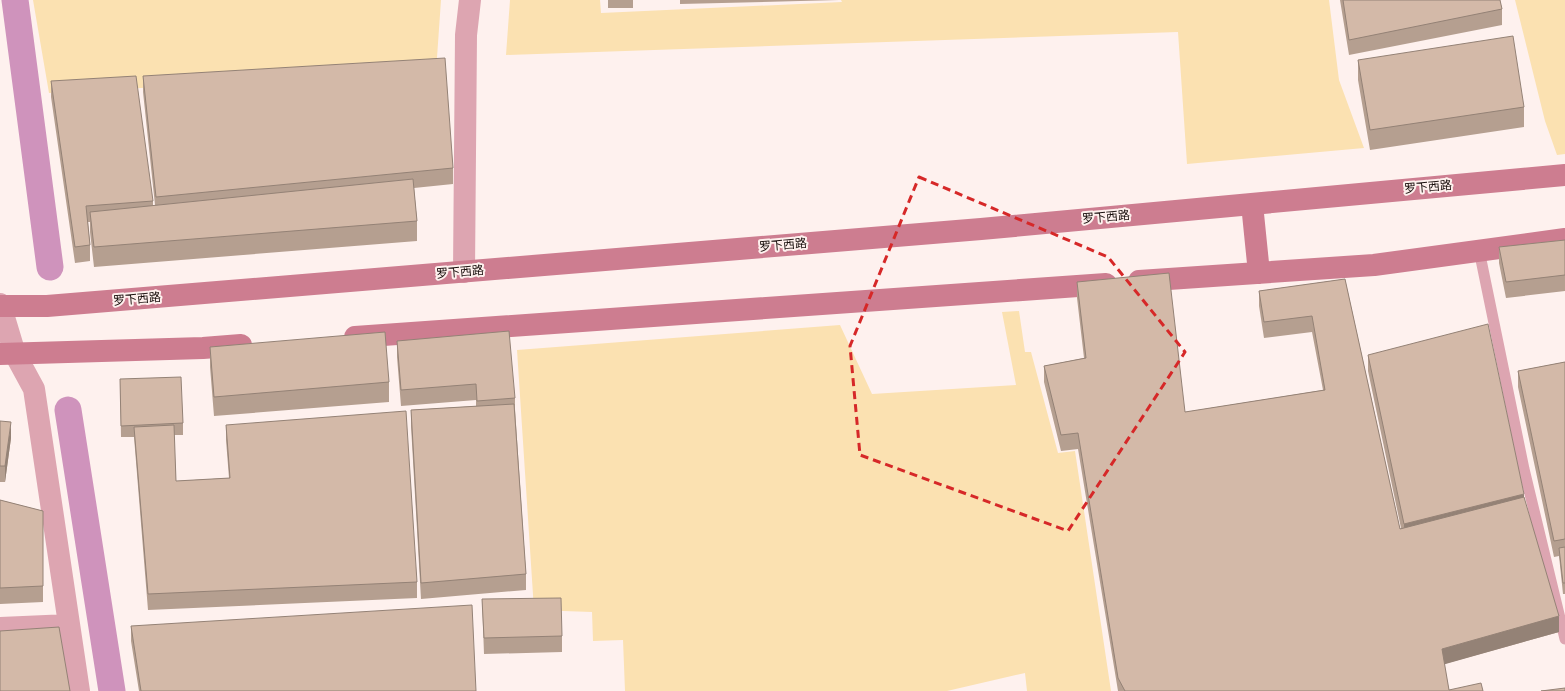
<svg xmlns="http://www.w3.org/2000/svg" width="1565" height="691" font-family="'DejaVu Sans','Noto Sans SC',sans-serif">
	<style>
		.green { fill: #fbe1b1 }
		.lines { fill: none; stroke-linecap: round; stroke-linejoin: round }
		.canal { stroke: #cf93bc; stroke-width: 27 }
		.lane { stroke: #dda5b1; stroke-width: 11 }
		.street { stroke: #dda5b1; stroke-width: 22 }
		.secondary { stroke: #cd7d90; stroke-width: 22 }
		.wall { fill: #b59f90 }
		.shaded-wall { fill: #948276 }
		.building { fill: #d3b9a8; stroke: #948276 }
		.marked { fill: none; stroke: #d62828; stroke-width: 3; stroke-dasharray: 8 5; stroke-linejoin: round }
		.labels { text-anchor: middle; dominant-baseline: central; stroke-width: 4; stroke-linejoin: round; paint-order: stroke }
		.street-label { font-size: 12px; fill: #160c0a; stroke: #fef1ee }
	</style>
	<rect width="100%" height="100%" fill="#fef1ee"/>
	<path class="green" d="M33 0H441L436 72 49 93Z
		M510 0H600L601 13 842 2 841 0H1329L1339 80 1364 148 1187 164 1178 32 506 55Z
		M1515 0H1565V154L1557 155 1545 121Z
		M1019 311 1025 352H1031L1058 453 1075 451 1111 691H1027L1025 673 947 691H625L623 640 593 641 592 612 534 610 517 350 840 325 872 394 1016 385 1002 312Z"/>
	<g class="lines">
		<path class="canal" d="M15 0 50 267
			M68 410 112 691"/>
		<path class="lane" d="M1479 250 1524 469 1565 639"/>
		<path class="street" d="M464 272 466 35 470 0
			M0 304 15 354 34 389 79 691
			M0 628 69 625"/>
		<path class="secondary" d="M1252 204 1259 273
			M1139 281 1374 265 1565 239
			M0 306H47L981 229 1565 175
			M355 337 1106 284
			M0 354 203 348 241 345"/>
	</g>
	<path class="wall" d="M608 0H633V8H608Z
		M680 0H839L680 4Z
		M1340 0H1500L1502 9V25L1349 55Z
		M1358 60 1524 107V127L1370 150 1358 80Z
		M143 76 453 168V184L414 188 417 221V241L94 267 90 232V222H88L90 245V261L75 263 51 97V81L153 201V205H155L143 92Z
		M1565 240V291L1506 298 1499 263V247Z
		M1345 279 1400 529 1401 528 1368 371V355L1524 498 1559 632 1444 664 1449 690 1483 691H1118L1078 449 1061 451 1044 382V366L1084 358 1077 298V282L1185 412 1323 390 1312 332 1264 338 1259 306V291Z
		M397 341 515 398V409L526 574V590L421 599 411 426V410L476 406V400L401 406 397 357Z
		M210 347 389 382V402L214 416 210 367Z
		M1565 362V594H1563L1559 556 1554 557 1518 387V371Z
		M120 379 183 423V435H174L176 481 229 478 226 440V425L417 582V598L148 610 134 437H121Z
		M0 421 11 438 5 482H0Z
		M0 500 43 511V602L0 604Z
		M482 599 562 636V652L484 654Z
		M131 626 476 691H139L131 641Z"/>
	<path class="shaded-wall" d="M11 422V438L5 482V466Z
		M1524 494V510L1404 540V524Z
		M1559 616V632L1442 665V649Z"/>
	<path class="building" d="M1343 0H1500L1502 9 1349 40Z
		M1513 36 1524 107 1370 130 1358 60Z
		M445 58 453 168 156 197 143 76Z
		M136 76 153 201 86 206 90 245 75 247 51 81Z
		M413 179 417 221 94 247 90 212Z
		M1565 240V275L1506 282 1499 247Z
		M1169 273 1185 412 1325 390 1312 316 1264 322 1259 291 1345 279 1400 529 1524 497 1559 616 1442 649 1449 690 1481 683 1483 691H1125L1118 678 1078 433 1061 435 1044 366 1086 358 1077 282Z
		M1488 324 1524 494 1404 524 1368 355Z
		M509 331 515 398 477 401 476 384 401 390 397 341Z
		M385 332 389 382 214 397 210 347Z
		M1565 362V539L1554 541 1518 371Z
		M181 377 183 423 121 426 120 379Z
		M514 404 526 574 421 583 411 410Z
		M406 411 417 582 148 594 134 427 174 425 176 481 230 478 226 425Z
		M0 421 11 422 5 466H0Z
		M0 500 43 511V586L0 588Z
		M1565 547V583H1563L1559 548Z
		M561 598 562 636 484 638 482 599Z
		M472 605 476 691H141L131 626Z
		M59 627 70 691H0V631Z
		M1565 688V691H1541Z"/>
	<path class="marked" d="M919 177 1108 257 1185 352 1068 531 860 455 850 346Z"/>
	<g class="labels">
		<g class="street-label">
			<text transform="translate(1428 187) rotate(-5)">罗下西路</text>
			<text transform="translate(1106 217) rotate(-5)">罗下西路</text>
			<text transform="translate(783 245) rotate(-5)">罗下西路</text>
			<text transform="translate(460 272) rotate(-5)">罗下西路</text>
			<text transform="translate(137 299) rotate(-5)">罗下西路</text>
		</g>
	</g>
</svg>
